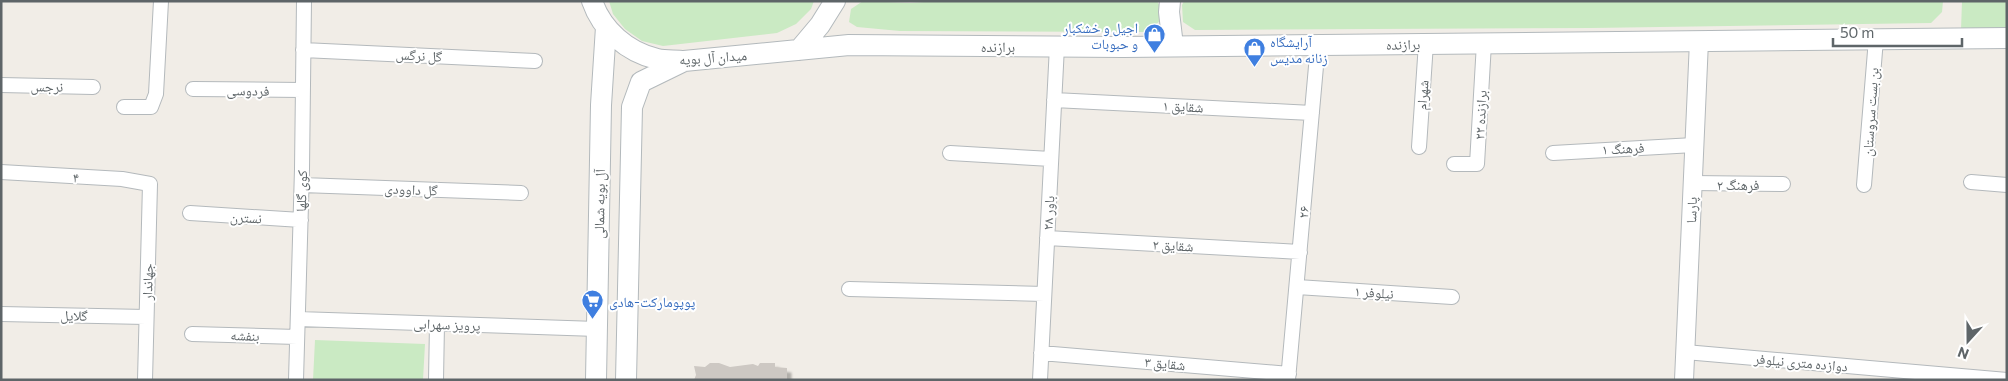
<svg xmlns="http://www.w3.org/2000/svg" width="2008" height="381" font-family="Commissioner,'Noto Naskh Arabic',sans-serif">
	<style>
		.green { fill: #caeac3 }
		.building { fill: #cdc8c3; filter: url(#shadow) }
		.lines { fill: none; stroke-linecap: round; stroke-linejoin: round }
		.minor-casing { stroke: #b4b9bc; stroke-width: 16 }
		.tertiary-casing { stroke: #b4b9bc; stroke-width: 20 }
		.secondary-casing { stroke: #b3b9bc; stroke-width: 22 }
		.minor { stroke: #fff; stroke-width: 14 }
		.tertiary { stroke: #fff; stroke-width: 18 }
		.secondary { stroke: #fff; stroke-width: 20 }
		.labels { text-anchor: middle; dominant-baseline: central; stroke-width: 4; stroke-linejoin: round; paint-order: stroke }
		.shop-label { font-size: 14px; fill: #366cbe; stroke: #fff; text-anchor: start }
		.street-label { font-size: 14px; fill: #5e6568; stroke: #fff }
	</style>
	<defs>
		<filter id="shadow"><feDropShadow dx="4.5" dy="4.5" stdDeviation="1" flood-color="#0004"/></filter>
	</defs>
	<rect width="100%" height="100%" fill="#f1ede7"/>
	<path class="green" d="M609 1H814L811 9 796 24 777 33 663 46 642 41 625 29 613 14Z
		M863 1 910 3 938 1H1157L1161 8 1160 21 1146 32 900 31 857 27 849 22 851 9Z
		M1184 1H1943L1942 12 1931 23 1591 28 1195 30 1183 22 1182 5Z
		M1962 1H2007V30H1961Z
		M315 340 425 344 423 380H313Z"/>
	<path class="building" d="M710 363H719L730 367 753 364 758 366 760 363H775V367L787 368V380H694L696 375 694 366 705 367Z"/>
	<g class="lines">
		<defs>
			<path id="minor" d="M303 50 535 61
				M1 85 93 87
				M193 89 303 90
				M1054 100 1312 113
				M124 107H151L156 94 161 1
				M1419 147 1426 43
				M950 153 1051 159
				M1553 153 1694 145
				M1454 164H1477L1484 43
				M1 172 122 179 150 184 145 380
				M1971 182 2007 185
				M1692 183 1783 184
				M302 185 521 193
				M1864 185 1876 39
				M190 213 301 220
				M1047 238 1300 252
				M1297 287 1452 297
				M849 289 1044 294
				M1 314 146 317
				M298 319 597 329
				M192 334 297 337
				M1685 352 2007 380
				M1041 353 1289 374
				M296 380 302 169 304 1
				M436 380 437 324
				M1040 380 1057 46
				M1288 380 1318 44"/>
			<path id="tertiary" d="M1684 380 1699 41"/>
			<path id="secondary" d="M592 1C602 30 627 52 657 59 665 61 675 60 684 61L849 45 1123 47 2007 38
				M1170 1 1169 12 1173 46
				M799 50 820 25 835 1
				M596 380 601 105 606 27
				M626 380 632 107 641 82 682 62"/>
		</defs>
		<use href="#minor" class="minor-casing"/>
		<use href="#tertiary" class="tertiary-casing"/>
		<use href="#secondary" class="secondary-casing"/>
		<use href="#minor" class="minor"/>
		<use href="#tertiary" class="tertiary"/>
		<use href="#secondary" class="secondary"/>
	</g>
	<defs>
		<symbol id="shop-pin" viewBox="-11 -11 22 30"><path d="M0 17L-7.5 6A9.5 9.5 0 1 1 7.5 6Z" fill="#3f7fe0" stroke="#fff"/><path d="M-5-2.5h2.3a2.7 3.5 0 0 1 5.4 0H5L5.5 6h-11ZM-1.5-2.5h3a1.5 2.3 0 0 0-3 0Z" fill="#fff"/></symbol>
		<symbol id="supermarket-pin" viewBox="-11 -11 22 30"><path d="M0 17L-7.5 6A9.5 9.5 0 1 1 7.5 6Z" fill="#3f7fe0" stroke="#fff"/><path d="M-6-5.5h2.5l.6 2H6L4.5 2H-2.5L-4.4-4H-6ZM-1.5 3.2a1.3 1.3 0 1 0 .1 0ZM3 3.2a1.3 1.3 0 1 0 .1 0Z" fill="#fff"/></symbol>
	</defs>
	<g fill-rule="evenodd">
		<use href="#shop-pin" x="1142" y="22" width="25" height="34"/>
		<use href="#shop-pin" x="1242" y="36" width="25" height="34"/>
		<use href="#supermarket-pin" x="580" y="288" width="25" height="34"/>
	</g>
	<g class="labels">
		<g class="shop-label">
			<text x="1138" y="27" text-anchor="end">اجیل و خشکبار<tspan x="1138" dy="16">و حبوبات</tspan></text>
			<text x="1270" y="41">آرایشگاه<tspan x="1270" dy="16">زنانه مدیس</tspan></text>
			<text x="609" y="301">پوپومارکت-هادی</text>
		</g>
		<g class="street-label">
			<text transform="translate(1403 44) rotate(-1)">برازنده</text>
			<text x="998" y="46">برازنده</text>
			<text transform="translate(419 55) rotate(3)">گل نرگس</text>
			<text transform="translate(713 57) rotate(-4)">میدان آل بویه</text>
			<text transform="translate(47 86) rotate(1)">نرجس</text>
			<text transform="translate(248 90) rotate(1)">فردوسی</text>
			<text transform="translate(1422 95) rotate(-86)">شهرام</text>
			<text transform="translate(1183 106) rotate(3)">شقایق ۱</text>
			<text transform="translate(1870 112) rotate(-86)">بن بست سروستان</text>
			<text transform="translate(1480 115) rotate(-87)">برازنده ۲۲</text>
			<text transform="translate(1623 148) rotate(-3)">فرهنگ ۱</text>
			<text transform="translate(76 177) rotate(3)">۴</text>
			<text x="1738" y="184">فرهنگ ۲</text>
			<text transform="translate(411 189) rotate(2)">گل داوودی</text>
			<text transform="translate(301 191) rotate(-88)">کوی گلها</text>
			<text transform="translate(599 204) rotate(-89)">آل بویه شمالی</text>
			<text transform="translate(1691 210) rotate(-88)">پارسا</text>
			<text transform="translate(1303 212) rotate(-85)">۲۶</text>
			<text transform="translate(1048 213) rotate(-87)">باور ۲۸</text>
			<text transform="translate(246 217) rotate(3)">نسترن</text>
			<text transform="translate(1173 245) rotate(3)">شقایق ۲</text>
			<text transform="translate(147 282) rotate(-89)">جهاندار</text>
			<text transform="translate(1374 292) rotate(4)">نیلوفر ۱</text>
			<text transform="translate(74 315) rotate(1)">گلایل</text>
			<text transform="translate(447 324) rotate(2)">پرویز سهرابی</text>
			<text transform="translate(245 335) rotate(2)">بنفشه</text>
			<text transform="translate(1801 362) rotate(5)">دوازده متری نیلوفر</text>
			<text transform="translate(1165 363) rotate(5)">شقایق ۳</text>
		</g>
	</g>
	<rect width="2008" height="381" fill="none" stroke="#5e6568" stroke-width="5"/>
	<g transform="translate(1968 341) rotate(201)" stroke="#ffffff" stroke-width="4" paint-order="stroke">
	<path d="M0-4L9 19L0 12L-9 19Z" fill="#5e6568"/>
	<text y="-8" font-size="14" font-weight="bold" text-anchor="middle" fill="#5e6568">N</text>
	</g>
	<path d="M1833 38v8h129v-8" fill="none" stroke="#5e6568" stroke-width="2.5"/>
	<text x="1840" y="38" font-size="15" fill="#5e6568" stroke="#ffffff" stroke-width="4" paint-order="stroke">50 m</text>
</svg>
